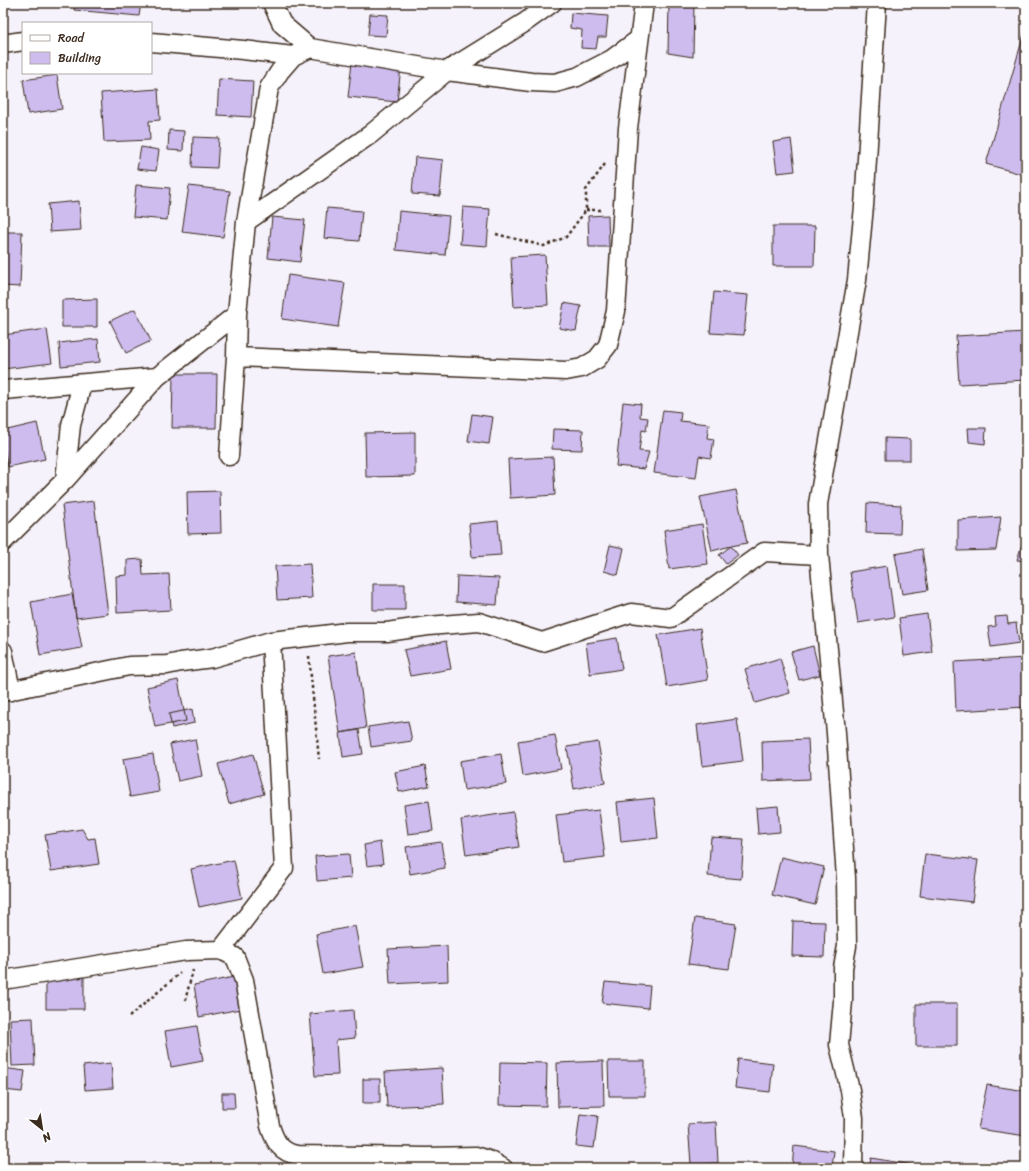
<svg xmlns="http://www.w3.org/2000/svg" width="1029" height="1171" font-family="Sriracha,sans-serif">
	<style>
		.building { fill: #cdbced; stroke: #3b2a1e }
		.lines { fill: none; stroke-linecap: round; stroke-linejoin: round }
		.street-casing { stroke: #3b2a1e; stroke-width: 21 }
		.path { stroke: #3b2a1e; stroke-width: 2.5; stroke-dasharray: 3 3; stroke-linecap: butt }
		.street { stroke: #fff; stroke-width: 18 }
	</style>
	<rect width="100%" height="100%" fill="#f5f2fb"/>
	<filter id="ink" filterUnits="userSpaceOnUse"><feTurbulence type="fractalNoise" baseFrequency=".025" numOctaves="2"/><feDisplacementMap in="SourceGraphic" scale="8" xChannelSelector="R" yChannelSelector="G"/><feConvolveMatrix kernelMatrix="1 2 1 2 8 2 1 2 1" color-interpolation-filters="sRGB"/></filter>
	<g filter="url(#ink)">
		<path class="building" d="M75 3H141L139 16 74 10Z
			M669 3H694L693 57 668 53Z
			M571 13 608 16 606 37H598L596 49 581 48 582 30 570 28Z
			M370 14 388 15 386 36 368 35Z
			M1026 27V158L1021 174 986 164Z
			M352 62 401 67 397 102 348 97Z
			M57 75 62 109 28 114 23 80Z
			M219 79 253 81 251 117 217 115Z
			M3 81H6L7 113H3Z
			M158 89 160 120 149 121 150 140 104 142 101 93Z
			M169 130 184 131 183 151 168 150Z
			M193 137 219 138 217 168 192 167Z
			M791 139 795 171 777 173 773 142Z
			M141 147 159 150 156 171 137 169Z
			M415 157 443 160 440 196 412 194Z
			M136 185 170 188 167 220 133 217Z
			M189 186 230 191 223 237 182 232Z
			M79 201 81 230 50 232 48 204Z
			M463 207 490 209 487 246 460 244Z
			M327 208 362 211 359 241 324 238Z
			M399 211 449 216 445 255 396 250Z
			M608 215 609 247H589L588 216Z
			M272 217 305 220 300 262 268 258Z
			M773 226H815L814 266H773Z
			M3 232H22L20 287 3 286Z
			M545 255 548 305 514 307 511 257Z
			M288 275 345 283 338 327 282 319Z
			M714 292 748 295 744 335 710 333Z
			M97 299V327H62V300Z
			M564 303 581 306 576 331 559 328Z
			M135 309 151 341 126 353 110 321Z
			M47 329 52 363 3 369V335Z
			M1026 332V380L959 384 956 336Z
			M98 339 100 362 61 366 59 343Z
			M173 374H217L216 428H172Z
			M623 402 641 404 640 417 648 418 646 431 642 430 639 451 649 452 644 469 616 466Z
			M663 410 681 412 680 421 709 424 707 438 714 439 711 458 699 456 696 478 654 473Z
			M472 414 493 417 489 444 468 441Z
			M37 423 45 459 8 467 3 442V431Z
			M968 428H986L985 444 969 442Z
			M553 429 583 430 582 450 552 449Z
			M415 432V476L366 477 365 433Z
			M885 438 910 439V460H885Z
			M553 457 555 495 510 498 508 459Z
			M736 490 747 543 731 546 712 551 700 497Z
			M220 491 221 533 188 534 187 492Z
			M94 501 108 614 76 618 62 505Z
			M867 503 901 505 900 534 866 533Z
			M1001 517 996 550 958 551V520Z
			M498 521 501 555 472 557 469 524Z
			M702 524 708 564 669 569 664 530Z
			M1026 532V561L1017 560Z
			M610 545 624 548 618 575 604 571Z
			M731 546 738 555 726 564 719 555Z
			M922 549 928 590 902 594 895 554Z
			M142 559 143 575 169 574 171 610 117 613 116 576 127 575V560Z
			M310 564 312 598 277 600 275 566Z
			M887 566 894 617 858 623 850 572Z
			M457 576 499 578 497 605 456 602Z
			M373 584H405V610H373Z
			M72 594 82 648 40 655 31 602Z
			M927 614 932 652 904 656 899 618Z
			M1007 616 1008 624 1016 623 1019 643 991 647 988 627 996 626 995 617Z
			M700 628 708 680 667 687 658 635Z
			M617 638 622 669 590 674 586 643Z
			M446 641 451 669 410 676 404 650Z
			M813 646 820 675 799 680 791 652Z
			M356 652 366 728 340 733 328 656Z
			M780 658 790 693 755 703 745 669Z
			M1026 658V707L956 711 954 662Z
			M178 680 186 721 155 727 147 687Z
			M192 709 194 723 172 728 169 714Z
			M737 719 743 761 702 766 697 725Z
			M408 721 412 741 371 747 368 727Z
			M359 730 363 754 343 757 340 733Z
			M555 735 561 769 523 776 518 741Z
			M195 739 202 776 178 781 170 744Z
			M808 739 810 779 763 781 762 741Z
			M598 742 605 783 574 789 567 747Z
			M153 754 159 792 130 797 123 759Z
			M253 754 264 794 229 804 218 764Z
			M501 754 506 784 464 790 460 761Z
			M425 766 429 786 399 792 395 772Z
			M654 798 658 838 621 842 617 802Z
			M429 801 433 831 408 834 404 805Z
			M778 806 780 832 758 834 756 808Z
			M599 810 605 857 562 862 556 815Z
			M513 812 519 847 466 855 461 820Z
			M82 829 88 839 95 838 99 864 51 871 45 835Z
			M711 837 744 839 741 879 708 876Z
			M380 842 383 864 367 866 364 845Z
			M441 842 445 868 410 874 406 847Z
			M349 854 351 878 317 881 315 856Z
			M925 854 978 860 972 902 920 896Z
			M781 857 824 867 815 905 772 895Z
			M234 860 242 898 199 907 191 869Z
			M695 918 736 924 729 969 688 964Z
			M793 921 825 922 824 957 792 956Z
			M355 926 363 967 323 974 316 934Z
			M447 946 448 981 390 984 388 949Z
			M46 975H84V1009H46Z
			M234 977 240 1009 199 1017 194 985Z
			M605 982 650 986 648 1008 602 1003Z
			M916 1004H957V1046H916Z
			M353 1010 355 1038 336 1040 338 1075 315 1076 310 1014Z
			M33 1018 35 1065 12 1066 10 1019Z
			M197 1026 203 1061 171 1067 165 1031Z
			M738 1059 773 1063 770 1092 735 1088Z
			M603 1061 604 1106 558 1107 557 1063Z
			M608 1061H645V1096H609Z
			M500 1062 547 1063 546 1106 499 1105Z
			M111 1063 113 1088 85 1090 83 1066Z
			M3 1068 25 1071 22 1092 3 1090Z
			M442 1068 444 1104 387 1107 385 1072Z
			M363 1079H380V1103H363Z
			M987 1085 1026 1091V1136L978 1129Z
			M222 1093H234L235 1108H222Z
			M580 1114 598 1116 594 1148 576 1146Z
			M716 1122 718 1163 691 1164 688 1124Z
			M794 1146 834 1151 832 1168H792Z
			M871 1158 931 1168H869Z"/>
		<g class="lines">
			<defs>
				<path id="street" d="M272 3 282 24 310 48
					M151 42 243 50 293 56
					M3 44 23 41
					M246 222 371 134 447 71 524 23 552 3
					M236 357 566 371 582 368 597 359 608 345 616 311 628 128 644 3
					M3 390 157 377
					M229 456 236 357 237 314 246 222 269 88 280 71 293 56 310 48 447 71 531 82 555 83 577 77 612 59 639 39
					M65 480 71 425 82 384
					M3 542 65 480 157 377 237 314
					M3 651 11 691
					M3 692 129 666 167 665 181 662 212 658 271 641 307 637 347 632H387L428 626 479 622 542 642 631 613 671 618 764 552 819 555
					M221 950 284 868 271 641
					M3 980 186 951 221 950 235 957 244 980 270 1126C275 1142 281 1153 298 1155L426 1157 476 1156 491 1161 503 1168
					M853 1168 854 1118 850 1090 839 1045 843 1001V968L847 946 846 878 836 733 819 555 818 504 857 280 864 206 877 3"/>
			</defs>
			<use href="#street" class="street-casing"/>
			<path class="path" d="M586 210H603
				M496 234 544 246 566 237 586 210V190L605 164
				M309 656 319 759
				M185 1001 193 970
				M129 1017 180 973"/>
			<use href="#street" class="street"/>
		</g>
	</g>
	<rect width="1029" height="1171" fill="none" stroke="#fff" stroke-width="16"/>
	<rect x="8" y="8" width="1013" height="1155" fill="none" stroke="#3b2a1e" stroke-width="1.5" filter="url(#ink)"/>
	<rect x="22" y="22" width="130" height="52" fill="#ffffff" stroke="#b1aaa5"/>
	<rect x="30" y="35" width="20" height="6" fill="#ffffff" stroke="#b1aaa5"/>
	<text x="58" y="42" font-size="12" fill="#3b2a1e">Road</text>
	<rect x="30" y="52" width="20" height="12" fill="#cdbced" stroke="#b1aaa5"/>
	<text x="58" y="62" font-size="12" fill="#3b2a1e">Building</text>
	<g transform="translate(42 1129) rotate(150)" stroke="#ffffff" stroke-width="3" paint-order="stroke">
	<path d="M0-3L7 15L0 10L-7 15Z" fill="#3b2a1e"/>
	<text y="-6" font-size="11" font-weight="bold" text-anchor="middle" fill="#3b2a1e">N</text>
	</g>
</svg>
